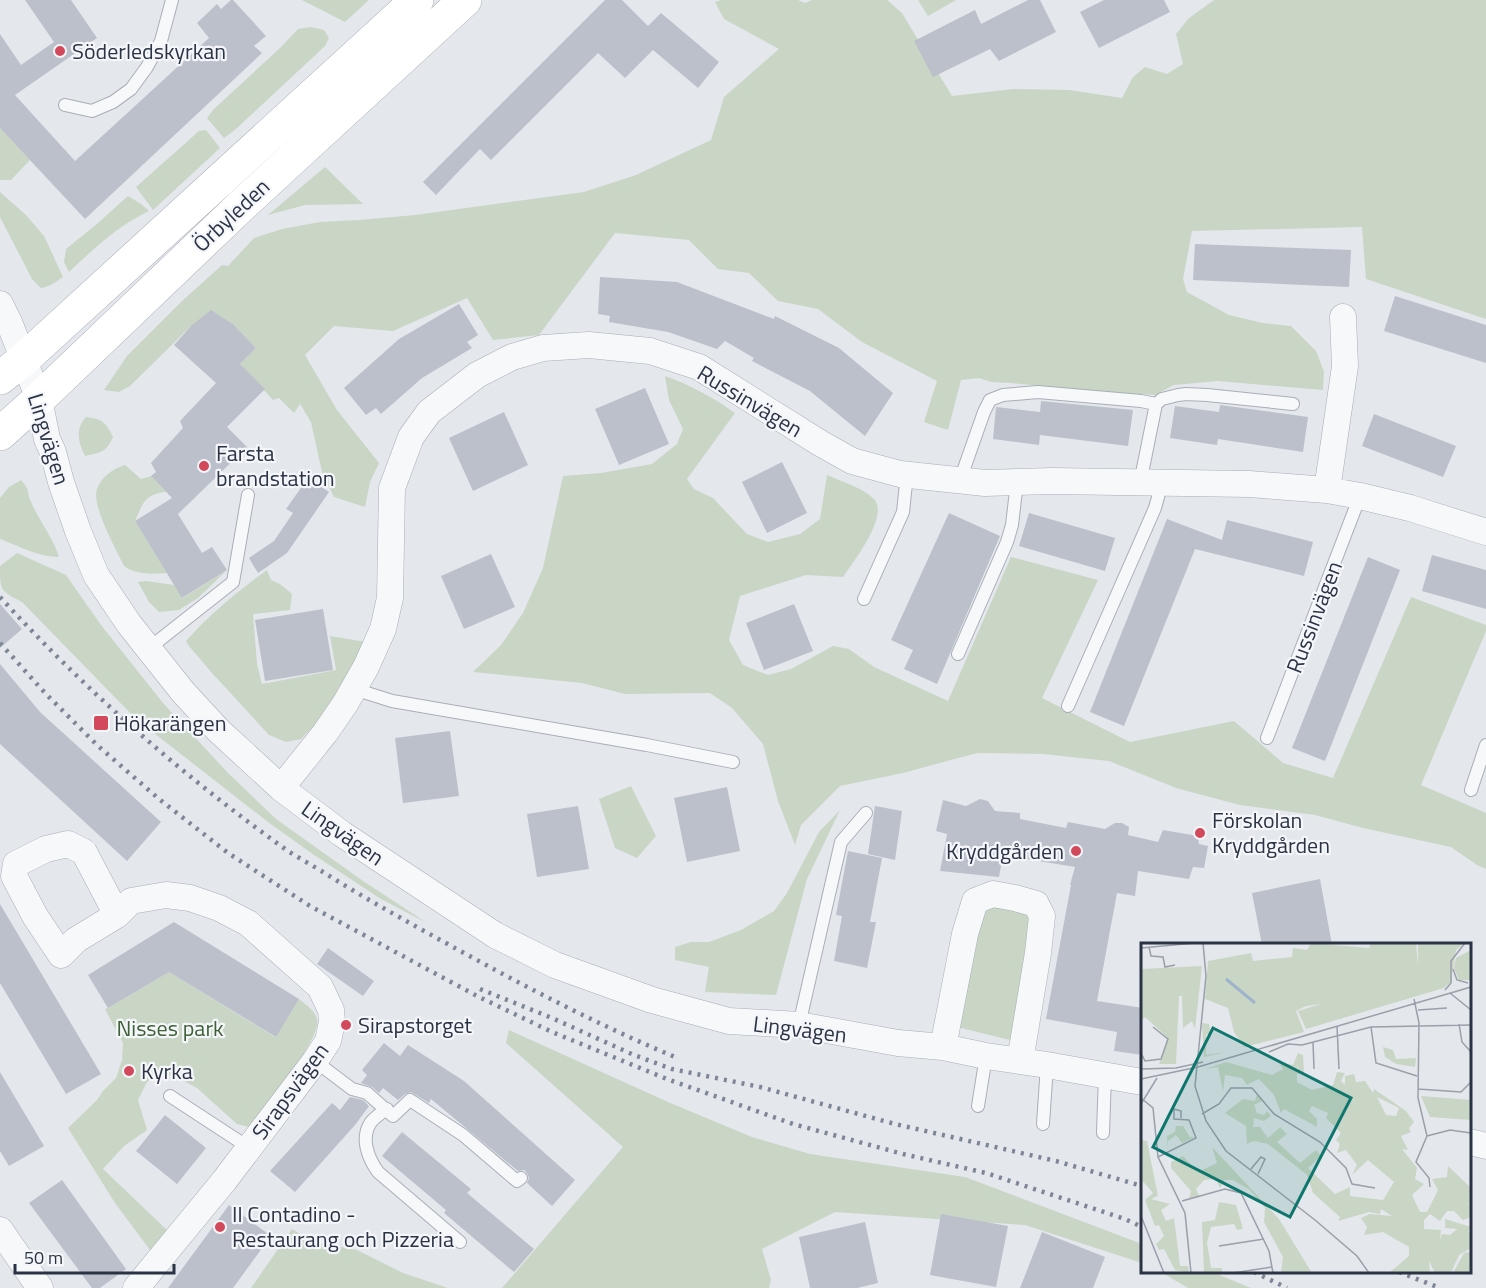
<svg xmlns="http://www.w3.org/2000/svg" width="1486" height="1288" font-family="'Titillium Web',sans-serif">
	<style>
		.green { fill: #c9d6c5 }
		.building { fill: #bbc0ca }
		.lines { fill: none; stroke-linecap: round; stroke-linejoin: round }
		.service-casing { stroke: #a9aeb7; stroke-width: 14 }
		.minor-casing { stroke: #a9aeb7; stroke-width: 27 }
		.secondary-casing { stroke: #a9aeb7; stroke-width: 34 }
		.service { stroke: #f7f8fa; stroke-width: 12 }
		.minor { stroke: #f7f8fa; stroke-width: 26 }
		.secondary { stroke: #fff; stroke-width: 33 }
		.rail { stroke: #7d8696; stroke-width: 4.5; stroke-dasharray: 3 6; stroke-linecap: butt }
		.poi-dot { fill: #d1495b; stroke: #f4f6f9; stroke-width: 2 }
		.labels { text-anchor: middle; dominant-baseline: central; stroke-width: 4.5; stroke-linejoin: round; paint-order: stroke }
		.poi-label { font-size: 22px; fill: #2b3445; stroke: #f4f6f9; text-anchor: start }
		.street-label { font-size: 22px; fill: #2b3445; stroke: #f4f6f9 }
		.park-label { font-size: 22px; fill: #3f6138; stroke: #f4f6f9 }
		.inset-river { fill: none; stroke: #9fb4cc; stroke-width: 3 }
		.inset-road { fill: none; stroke: #9a9fa9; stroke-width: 1.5 }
		.view { fill: #0f766e; fill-opacity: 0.15; stroke: #0f766e; stroke-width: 3 }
		.inset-edge { fill: none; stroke: #2b3445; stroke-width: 3 }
	</style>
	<rect width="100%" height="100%" fill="#e4e7ec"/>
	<path class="green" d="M302 0H369L345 22Z
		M722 0H798L805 3 812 0H887L902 13 952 96 1013 89 1069 90 1122 98 1133 77 1145 67 1167 74 1183 64 1176 34 1189 18 1214 0H1486V319L1366 279 1362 227 1192 231 1183 279 1187 292 1229 315 1263 323 1291 326 1316 351 1324 372 1323 390 1218 381 1174 385 1155 395 1080 390 1011 383 991 382 979 378 961 380 948 430 924 422 937 381 862 342 818 309 778 301 749 273 718 269 689 240 615 233 539 335 493 340 467 298 393 331 334 326 305 355 337 410 379 463 370 482 365 507 334 497 322 472 311 422 300 404 294 413 279 398 273 400 240 364 256 348 234 325 191 326 130 386 119 392 104 390 127 356 181 302 222 265 228 266 254 238 282 229 320 222 359 220 415 215 584 192 636 175 711 140 724 97 779 49 724 19 715 2Z
		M918 0H956L928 16Z
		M311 27 324 30 329 38 325 46 236 129 224 138 207 118 214 109 281 47 298 29Z
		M0 128 30 160 11 180H0Z
		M206 130 220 148 153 210 136 187 199 131Z
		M325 167 363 204 305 205 268 215Z
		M0 192 26 215 44 236 63 277C56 282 49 287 41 288L32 279 0 217Z
		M128 196 141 204 149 211C116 227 96 247 69 272L64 262 66 249 98 223Z
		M665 376C690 385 713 397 735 413L687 479 694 489 713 498 747 534 768 542 800 534 820 519 827 475C842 482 861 487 873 498 891 514 853 562 843 577L806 575 740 596 729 640 743 665 768 675 791 669 833 646 849 649 874 667 948 701 1011 557 1098 580 1042 698 1130 742 1234 721 1283 763 1333 778 1411 597 1486 625V631L1421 785 1486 813V869L1477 865 1451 847 1363 828 1315 815 1240 805 1176 788 1109 761 1043 754 977 753 903 773 840 786 801 825 795 845 778 801 763 744 732 708 710 693 625 694 582 683 473 672 501 645 523 613 543 568 563 476 601 473 652 464 677 444 683 429 669 400Z
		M86 417C102 419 106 422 113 437 106 453 101 452 85 456 78 442 75 429 86 417Z
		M125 465 141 479 151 476 166 492C145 494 143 503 135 521L167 573C153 574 135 575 124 566 116 549 91 505 97 489 101 477 114 468 125 465Z
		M21 480C31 491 26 491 31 502 39 521 53 537 59 557 39 557 18 546 0 539V498L9 487Z
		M17 553 66 575 101 625 163 703 228 773 276 819 363 881 427 923 381 899 314 855 268 822 136 719 22 602C0 591 0 590 0 566Z
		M227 570 198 598 179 610 159 612 149 602 138 582 146 581 174 585 183 598Z
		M267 570 271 580 280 584 292 594 290 610 253 614 257 664 262 684 336 670 330 636 366 642 362 658 318 721 301 739 286 742 269 735 212 673 189 646 186 641C210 614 238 591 267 570Z
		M631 786 656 836 637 858 615 848 599 799Z
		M840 810 807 879 776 995 705 992 709 967 675 960V947L691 942H709L741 930 774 911 787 893 819 832Z
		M981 907 1018 908 1030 916 1014 1041 957 1027Z
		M169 972 275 1037 299 999C306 1005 316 1011 317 1020 321 1040 263 1109 249 1127L237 1124 197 1088 176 1077 159 1074 147 1082 138 1100 147 1130 124 1146 103 1169 169 1232 153 1254 115 1203 68 1128 97 1100 103 1091 116 1078 122 1060 123 1043 105 1009 108 1008Z
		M509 1030 668 1102 752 1137 810 1154 965 1177 1142 1244V1263L1025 1225 835 1212 762 1249 771 1280 769 1288H502L623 1147 506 1043Z
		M292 1229 313 1242 357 1250 403 1273 448 1288H251Z
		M1161 1272H1212L1251 1288H1188Z"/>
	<path class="building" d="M25 0H71L97 38 15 95 75 161 209 38 197 23 217 4 221 9 231 0H233L266 36 254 46 262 53 85 219 0 128V34L21 65 54 42Z
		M605 0H622L648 26 661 13 719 62 698 88 653 50 625 78 598 53 491 160 480 149 436 195 423 182Z
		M1028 0H1040L1056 32 999 61 990 49 933 77 914 41 975 10 981 24Z
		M1104 0H1164L1170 12 1099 48 1080 12Z
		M1195 244 1351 250 1349 287 1193 280Z
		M600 277 677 282 774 319 775 316 839 348 893 393 865 436 810 391 752 361 754 358 725 341 717 349 668 332 609 322 610 316 598 314Z
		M1395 296 1486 325V363L1384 331Z
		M459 304 478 335 467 342 472 348 422 378 381 414 376 408 366 415 344 388 399 339Z
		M211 310 234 325 256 348 240 364 265 389 227 427 247 447 178 514 202 553 212 547 227 570 182 598 135 521 172 498 151 476 156 472 151 463 183 428 180 421 216 383 174 345 191 326Z
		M645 388 669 444 619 465 595 409Z
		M1041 401 1133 410 1128 446 1040 435 1039 445 993 439 996 407 1040 412Z
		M1220 405 1308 417 1303 452 1218 439 1217 445 1170 438 1175 406 1219 412Z
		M504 412 528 465 473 491 449 438Z
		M1374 414 1456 446 1443 477 1362 446Z
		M782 462 807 513 767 533 742 482Z
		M308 478 329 492 287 553 258 573 249 558 274 541 293 513 286 509Z
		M949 513 1000 536 937 684 904 669 913 650 891 640Z
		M1029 513 1115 538 1105 571 1019 546Z
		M1167 519 1222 540 1227 520 1313 542 1304 576 1195 549 1124 726 1090 712Z
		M491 554 515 607 464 629 441 576Z
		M1432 555 1486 570V609L1422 591Z
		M1368 557 1400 570 1325 761 1292 748Z
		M0 604 22 629 0 648Z
		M794 604 813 651 764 670 746 623Z
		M323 609 333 670 265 681 255 620Z
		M0 664 40 712 161 822 127 861 0 744Z
		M450 731 459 796 403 803 395 738Z
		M727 787 740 851 687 862 674 798Z
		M980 799 988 801 995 811 1020 813V819L1066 828 1068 822 1105 829 1115 823H1122L1129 827 1128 835 1158 842 1163 830 1198 836 1199 844 1208 846 1204 868 1193 867 1189 879 1138 871 1135 896 1117 893 1097 1001 1143 1008V1055L1114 1051 1117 1032 1046 1019 1071 885H1070L1075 867 1003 855 999 877 940 871 947 834 936 831 943 800 966 806Z
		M578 806 589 869 537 877 527 814Z
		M875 806 902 811 895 860 868 854Z
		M848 851 882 858 870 922H876L867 968 834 961 842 916 836 915Z
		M1320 879 1332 945H1262L1252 893Z
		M0 904 101 1074 66 1094 0 983Z
		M174 922 299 999 276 1037 169 972 108 1008 88 975Z
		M328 948 374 981 363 996 317 964Z
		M384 1043 400 1056 408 1045 464 1081 575 1180 552 1206 527 1183 529 1178 527 1173 524 1170 518 1171 431 1099 429 1103 411 1092 405 1094 398 1100 383 1088 379 1093 372 1087 361 1083 367 1075 362 1070Z
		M0 1072 44 1146 9 1166 0 1151Z
		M350 1097 363 1100 369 1106 355 1125 295 1192 270 1171 332 1103 340 1110Z
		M165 1115 206 1148 177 1184 136 1151Z
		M402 1132 471 1189 467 1193 534 1249 514 1272 444 1213 446 1210 382 1156Z
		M62 1180 126 1269 100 1288H92L29 1203Z
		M229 1205 271 1236 233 1288H168Z
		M941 1214 1008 1226 996 1287 930 1275Z
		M865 1222 878 1283 857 1288H810L799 1237Z
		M1042 1232 1105 1257 1093 1288H1020Z"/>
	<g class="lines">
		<defs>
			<path id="service" d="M65 105 92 111 113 102 131 89 147 67 161 41 172 0
				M960 480 984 412 990 400 1003 395 1038 392 1141 401 1156 404
				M1140 483 1156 404 1162 399 1178 395 1186 394 1207 395 1293 404
				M864 599 903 512 907 474
				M148 649 233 582 248 495
				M958 654 1007 542 1012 525 1017 482
				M354 689 392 701 647 745 733 762
				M1068 706 1155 508 1162 483
				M1267 738 1360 496
				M1471 790 1486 745
				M799 1025 841 842 866 813
				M315 1061 352 1089 367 1093 393 1116 410 1100 463 1135 517 1181 521 1178
				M170 1096 248 1147
				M978 1106 986 1056
				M387 1109C381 1113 375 1117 371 1122 360 1138 368 1158 378 1172L460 1242
				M1043 1124 1047 1065
				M1103 1133 1105 1075"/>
			<path id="minor" d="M0 304 9 322 39 399 47 439 53 452 61 482 78 531 96 575 129 624 183 692 219 731 281 788 342 834 495 935 555 965 652 1000 729 1021 799 1025 898 1043 943 1047 986 1056 1047 1065 1142 1082
				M1327 490 1345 366 1343 317
				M281 788 325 733 345 704 366 667 383 629 390 598 392 488 411 437 429 412 477 375 512 357 543 348 589 345 650 351 699 367 820 443 852 461 900 474 985 483 1052 481 1249 484 1327 490 1360 496 1410 508 1486 532
				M117 915 84 852 68 844 46 849 16 864 14 876 35 916 61 955 76 940 117 915 131 901 166 895 190 898 219 908 248 923 320 987 331 1010 332 1022 328 1041 315 1061 224 1181 136 1288
				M943 1047 965 934 975 901 993 894 1015 898 1036 904 1042 916 1038 953 1020 1061
				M1470 1142 1486 1146
				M0 1230 40 1288"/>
			<path id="secondary" d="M0 378 23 360 417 0
				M0 434 39 399 242 205 465 0"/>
		</defs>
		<use href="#service" class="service-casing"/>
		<use href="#minor" class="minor-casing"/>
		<use href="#secondary" class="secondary-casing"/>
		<use href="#service" class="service"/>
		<use href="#minor" class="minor"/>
		<use href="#secondary" class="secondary"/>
		<path class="rail" d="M0 597C87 692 183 776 288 851 302 860 317 868 331 877 368 900 406 921 444 942 520 984 596 1024 675 1057
			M0 643 45 693 97 745 159 799 228 853 310 906 477 996 552 1032 667 1079 793 1124 903 1154 986 1173 1125 1219 1142 1227
			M480 989 552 1018 634 1055 672 1069 760 1087 895 1124 1056 1161 1142 1186
			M1254 1272 1287 1288
			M1399 1272 1440 1288"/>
	</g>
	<g class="poi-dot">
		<circle cx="60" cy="51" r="6"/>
		<circle cx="204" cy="466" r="6"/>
		<rect x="93" y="715" width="16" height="16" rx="3"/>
		<circle cx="1200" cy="833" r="6"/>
		<circle cx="1076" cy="851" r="6"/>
		<circle cx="346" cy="1025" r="6"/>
		<circle cx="129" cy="1071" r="6"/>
		<circle cx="220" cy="1227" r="6"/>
	</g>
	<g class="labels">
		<g class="poi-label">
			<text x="72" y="51">Söderledskyrkan</text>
			<text x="216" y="453">Farsta<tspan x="216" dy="25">brandstation</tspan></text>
			<text x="114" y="723">Hökarängen</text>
			<text x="1212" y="820">Förskolan<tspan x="1212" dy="25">Kryddgården</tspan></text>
			<text x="1064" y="851" text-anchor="end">Kryddgården</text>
			<text x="358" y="1025">Sirapstorget</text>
			<text x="141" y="1071">Kyrka</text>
			<text x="232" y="1214">Il Contadino -<tspan x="232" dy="25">Restaurang och Pizzeria</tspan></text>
		</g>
		<g class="street-label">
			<text transform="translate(231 215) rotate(-43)">Örbyleden</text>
			<text transform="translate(750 401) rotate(31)">Russinvägen</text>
			<text transform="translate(49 439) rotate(73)">Lingvägen</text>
			<text transform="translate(1314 617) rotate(-69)">Russinvägen</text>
			<text transform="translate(343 833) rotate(35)">Lingvägen</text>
			<text transform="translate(800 1029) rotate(7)">Lingvägen</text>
			<text transform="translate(290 1091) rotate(-54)">Sirapsvägen</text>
		</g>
		<g class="park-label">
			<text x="170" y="1028">Nisses park</text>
		</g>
	</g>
	<g transform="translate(1141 943)">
		<rect width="330" height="330" fill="#e4e7ec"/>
		<path d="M170 0 228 5 230 0H275L277 23V0H323L315 7 310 39 303 45 165 86 157 68 180 61 165 63 155 68 163 89 103 104 93 89 87 65 64 56 67 18 110 10 112 18 151 14 152 5 166 7ZM330 7V37H318L313 25 315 15ZM61 23 54 86 51 78 42 85 41 53H38L35 121H18L27 95 4 74 0 78V26ZM61 80 68 81 70 93 65 91V112L86 109 63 114ZM242 104 252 107 255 116 275 115 274 124 255 121 244 114ZM157 110 162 112 163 130 157 131 156 121V139L171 147 192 142 196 129 204 130 200 138 204 142V133L213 131 215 139 224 138 232 150 233 146 265 168 273 179 268 185 270 189 260 193 267 207 261 206 276 225 274 236 283 241 271 252 279 269H286L297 247 291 236 306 234 307 223 330 245V262L325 260 330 263V274L322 277 313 268H306L299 278 289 271 283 277V286L300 287 299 298 301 291 309 292 316 286 304 285V276L330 284 327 289H330V305L318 312 310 330H294L288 318 289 330H248L268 313V304L242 289 223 292 226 284 220 275 229 271 251 273 240 266 239 271 228 269 197 278 199 274 172 250 166 232 127 201 113 198 106 201 105 183 84 170 102 156 114 158 116 151 121 158 113 162 116 170 123 172 126 168 130 173 123 178 113 175 112 184H119L127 195 139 184 146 191 136 199 159 220 175 207 180 213 167 225 194 251 209 244V253L242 257 253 239 227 217 211 232 216 222 205 207 196 210 199 201 195 197 200 190 185 175 187 170 171 163 168 168 176 176V184L143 166 140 170 133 152 118 136 106 142 101 135 84 132 82 149 77 124 64 126 85 119 131 132 142 126 138 119 152 122ZM236 154 258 165 255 173 245 172ZM280 153 330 157V177L289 174ZM35 183H42L49 194H54L41 200 35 192 27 198V208L26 193 34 189ZM0 197 6 198 17 253 10 256 29 261 20 267 25 278 33 275 39 323H47L48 330 34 327 23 306 18 307 15 301 23 293 18 282 14 283 4 257 12 250 0 236ZM71 204 138 276 171 330H140L142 314 123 279 124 265 109 247 92 237H84L79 245 75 236 63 237 55 246 59 254 48 256 50 248 30 225V219L42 213 57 229 76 220ZM78 259 95 262 102 286 96 287 93 281 70 284 66 300 70 325H81V330H63L61 279 74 277ZM330 309V330H312L323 310Z" fill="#c9d6c5" fill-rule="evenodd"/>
		<path class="inset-river" d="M85 36 114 60"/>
		<path class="inset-road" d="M62 0 65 33 54 143 65 178 85 208 174 277 216 313 228 330M8 4 10 13 22 14 24 24 34 22M0 5 54 0M312 26 316 37 327 40M304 47 310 40V18L324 0M309 50 330 67M273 56 278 80 277 155 286 193 275 219 288 235 289 244M277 67 306 65M318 81 321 99 330 109M196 83 198 126M230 84 235 120 276 133M172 99 173 126M128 109 147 101 161 102 230 84 330 82M0 110 4 118 20 116 27 96 12 84M0 126 35 125 62 119M0 136 57 124 330 44M277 146 320 149 330 139M0 155 12 165 17 214 44 270 50 330M0 161 16 135M61 171 78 161 90 145H111L133 171 179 199 205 225 211 241 234 245M286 193 309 187 330 190M17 214 55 195 48 177 33 176V166L40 168V175M110 226 120 214 124 216 117 231M41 258 84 246 100 250 128 308 132 330M0 273 23 330M78 303 123 296M92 330 131 324"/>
		<path class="view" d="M72 85 210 155 149 274 12 204Z"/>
		<rect width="330" height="330" class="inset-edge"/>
	</g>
	<path d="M15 1264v9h159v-9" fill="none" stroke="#2b3445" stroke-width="3"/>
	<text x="24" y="1264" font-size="18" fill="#2b3445" stroke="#f4f6f9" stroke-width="4.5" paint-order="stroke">50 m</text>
</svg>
